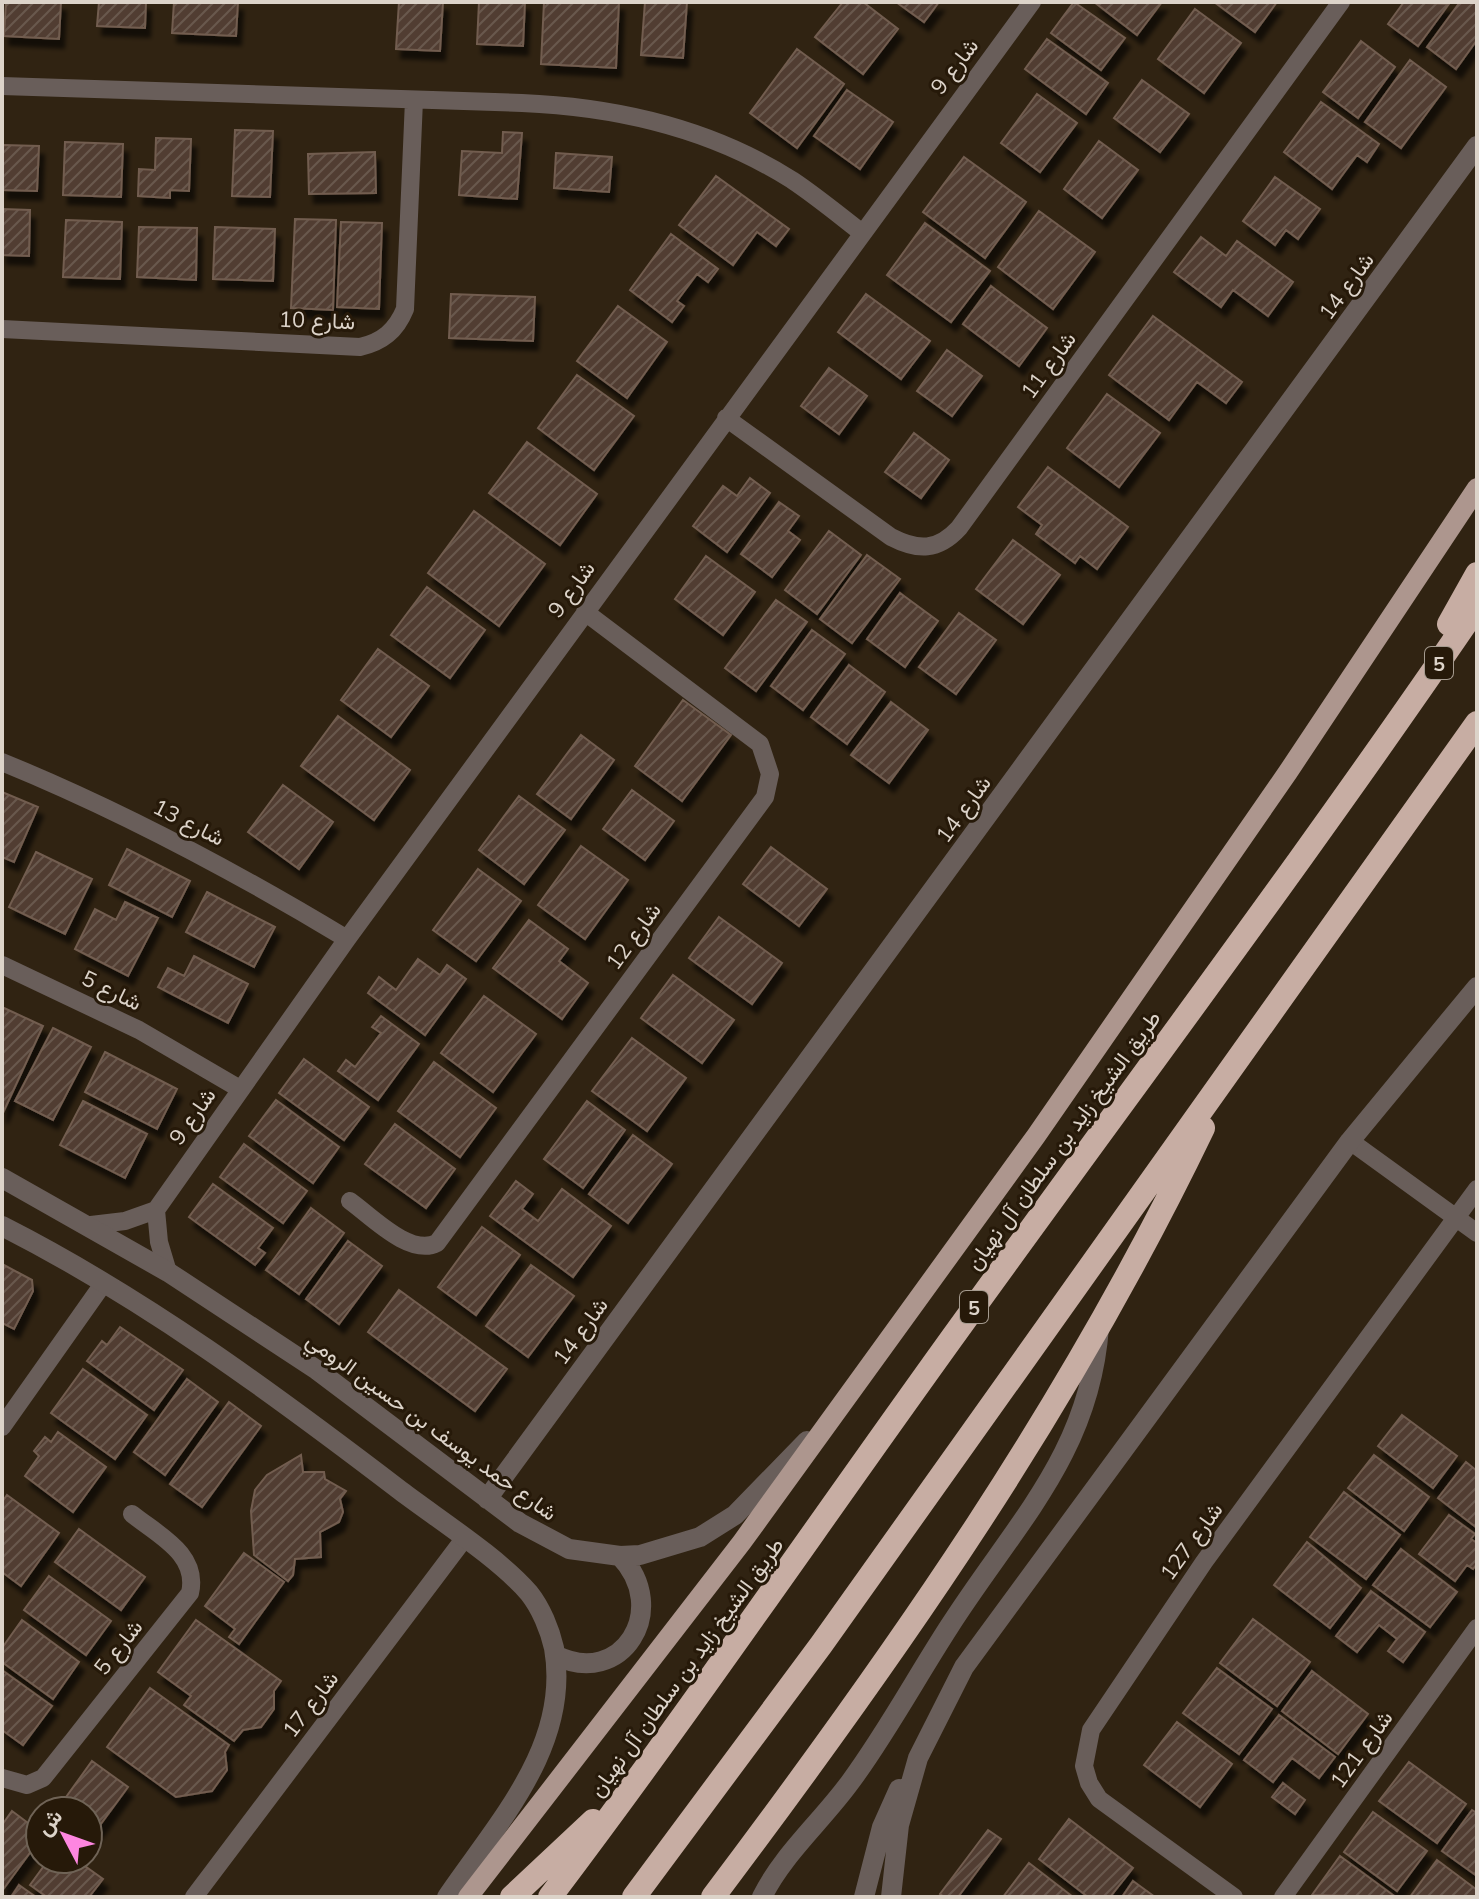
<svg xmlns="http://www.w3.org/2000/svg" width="1479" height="1899" font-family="Mulish,Vazirmatn,sans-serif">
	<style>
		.building { fill: url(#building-hatch); stroke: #725d50; stroke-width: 2; filter: url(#shadow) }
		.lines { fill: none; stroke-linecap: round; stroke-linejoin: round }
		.minor { stroke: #695e5a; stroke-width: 18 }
		.tertiary { stroke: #695e5a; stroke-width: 20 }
		.primary { stroke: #ad968e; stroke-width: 20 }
		.motorway { stroke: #c7ada3; stroke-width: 24 }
		.labels { text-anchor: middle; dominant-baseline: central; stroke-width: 6; stroke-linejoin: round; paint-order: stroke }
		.shield { fill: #261909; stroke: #a59b8f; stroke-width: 2 }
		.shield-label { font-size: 20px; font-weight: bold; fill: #dcd3c9 }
		.street-label { font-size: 22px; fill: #dcd3c9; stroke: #261909 }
	</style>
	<defs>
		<pattern id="building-hatch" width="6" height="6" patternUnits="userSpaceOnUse" patternTransform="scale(2)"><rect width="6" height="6" fill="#513d31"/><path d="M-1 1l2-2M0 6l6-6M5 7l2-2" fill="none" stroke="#69584e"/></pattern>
		<filter id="shadow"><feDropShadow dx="5" dy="9" stdDeviation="2" flood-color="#0009"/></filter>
	</defs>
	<rect width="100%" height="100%" fill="#302312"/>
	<path class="building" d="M6 2H61L59 39 4 36Z
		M99 2H146L145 28 97 26Z
		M174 2H238L236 36 172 33Z
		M399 2H443L440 51 396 49Z
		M479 2H525L523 46 477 44Z
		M544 2H619L616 68 541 64Z
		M645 2H687L683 58 641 55Z
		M843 2H863L898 29 863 74 815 37Z
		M896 2H939L924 22Z
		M1074 2 1125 38 1101 70 1051 33Z
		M1094 2H1162L1137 35Z
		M1214 2H1277L1255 32Z
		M1404 2 1449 4 1418 46 1388 24Z
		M1460 2H1477V40L1456 69 1427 47Z
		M1195 9 1241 43 1204 93 1158 59Z
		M1047 39 1108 83 1086 114 1025 69Z
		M1361 41 1395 67 1358 118 1323 92Z
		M797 49 844 84 797 148 750 113Z
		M1410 60 1446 87 1401 148 1365 122Z
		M1142 80 1189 114 1160 152 1114 118Z
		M847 90 893 122 860 169 814 136Z
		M1037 94 1077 123 1040 172 1001 143Z
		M1321 102 1379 144 1367 162 1357 155 1332 189 1284 152Z
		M235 130 273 131 270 197 232 196Z
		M503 132 522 133 517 199 459 195 462 151 502 153Z
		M156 138 191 139 189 191 170 190V198L138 196 139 169 155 170Z
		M1099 141 1138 170 1102 218 1064 189Z
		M65 142 123 144 121 197 63 195Z
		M2 145 39 146 37 191 2 190Z
		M375 152 376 193 309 194 308 154Z
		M556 153 612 157 609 192 554 188Z
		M964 157 1026 202 985 258 923 212Z
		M716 176 789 229 776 246 757 232 733 265 679 225Z
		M1275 177 1320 209 1298 239 1286 230 1275 245 1243 221Z
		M2 209 30 210 29 256 2 255Z
		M1039 211 1095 252 1053 309 998 267Z
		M295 219 336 220 333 310 291 308Z
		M66 220 122 222 120 279 63 277Z
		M341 222 382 223 379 309 337 307Z
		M925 223 990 271 951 322 887 275Z
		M139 227 197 228 196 280 137 277Z
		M215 227 275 229 273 281 213 279Z
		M671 234 718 269 708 282 697 274 677 301 684 306 672 322 630 290Z
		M1201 237 1226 256 1237 241 1293 282 1268 316 1233 290 1221 307 1174 272Z
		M991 286 1047 328 1019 366 963 324Z
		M451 294 535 297 533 341 449 338Z
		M866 294 930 341 901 379 838 332Z
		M618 306 667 342 627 398 577 361Z
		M1153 316 1242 382 1226 403 1197 382 1169 420 1109 375Z
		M947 350 982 376 952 416 917 391Z
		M829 368 867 396 839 434 801 406Z
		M577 375 634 416 594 470 538 428Z
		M1107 394 1160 433 1119 487 1067 448Z
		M914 433 949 460 921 498 885 472Z
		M527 442 597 494 560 545 489 493Z
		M1048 467 1128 527 1097 569 1080 556 1075 563 1036 534 1042 525 1018 507Z
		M750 478 770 493 727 552 693 526 723 486 737 496Z
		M779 502 799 516 788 531 800 540 772 577 741 554Z
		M474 511 545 564 499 626 428 573Z
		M829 531 861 555 817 614 785 590Z
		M1013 540 1060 575 1023 624 976 589Z
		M867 555 900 579 852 643 820 619Z
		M706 556 755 592 723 635 675 599Z
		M427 587 485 630 450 678 391 635Z
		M900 593 938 621 905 667 867 639Z
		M776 600 807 622 756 691 725 668Z
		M959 613 996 640 956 694 919 667Z
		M812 630 845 654 803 710 771 686Z
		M378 649 429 686 391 737 341 700Z
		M849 665 885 692 847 744 811 717Z
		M683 700 731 735 682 801 635 766Z
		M891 702 928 730 889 783 851 755Z
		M338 716 410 770 374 820 301 766Z
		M581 735 614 760 571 819 537 794Z
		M283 785 333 822 299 869 248 832Z
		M632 790 674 821 645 860 603 829Z
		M2 792 38 807 14 862 2 857Z
		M519 796 565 830 524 884 479 850Z
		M581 846 628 880 585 939 538 905Z
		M771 847 827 889 799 926 743 884Z
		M127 849 190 881 172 917 109 885Z
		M36 852 92 879 65 934 9 907Z
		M478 869 521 901 476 961 433 930Z
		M207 892 275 927 254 967 186 932Z
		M125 902 158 918 128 976 75 949 95 909 116 920Z
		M719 917 782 963 752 1004 689 958Z
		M529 920 568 949 559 961 588 983 562 1019 493 968Z
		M194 956 248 984 228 1023 158 987 168 968 184 976Z
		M418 959 440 975 447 965 466 979 425 1035 368 993 379 977 396 990Z
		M673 975 734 1020 702 1063 641 1018Z
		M484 996 536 1034 493 1092 441 1053Z
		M4 1008 43 1026 2 1115V1011Z
		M381 1016 419 1044 378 1100 338 1071 346 1060 355 1067 381 1033 372 1027Z
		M53 1028 91 1047 53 1120 15 1101Z
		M632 1038 686 1078 647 1131 592 1091Z
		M105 1052 177 1089 157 1129 85 1092Z
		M304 1059 369 1107 344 1140 279 1093Z
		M434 1062 496 1108 460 1157 398 1111Z
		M276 1100 339 1147 313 1183 249 1136Z
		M83 1101 147 1134 125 1178 60 1145Z
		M587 1101 625 1130 583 1188 544 1159Z
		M395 1124 455 1169 426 1208 365 1164Z
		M633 1135 672 1164 628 1223 589 1194Z
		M244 1144 307 1191 283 1223 220 1177Z
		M516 1181 533 1194 522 1209 538 1221 562 1189 611 1226 573 1277 490 1216Z
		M213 1184 273 1228 258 1248 265 1253 255 1265 189 1217Z
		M311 1208 344 1233 299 1294 266 1270Z
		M482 1227 520 1255 476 1315 438 1287Z
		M348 1241 382 1266 339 1324 306 1299Z
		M2 1264 32 1280 33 1291 14 1329 2 1323Z
		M531 1265 574 1296 528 1357 486 1326Z
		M399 1290 507 1369 475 1411 368 1332Z
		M120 1327 183 1370 154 1410 87 1361 102 1341 107 1345Z
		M83 1369 147 1415 115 1459 51 1413Z
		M187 1379 218 1402 165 1475 134 1452Z
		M229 1402 261 1426 202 1507 170 1484Z
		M1402 1415 1457 1456 1433 1488 1378 1446Z
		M58 1432 106 1467 73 1512 25 1476 39 1456 34 1451 45 1437 51 1442Z
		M301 1455 303 1472H324L325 1479 346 1491 340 1499 343 1512 339 1522 320 1532 321 1557 295 1559 293 1575 288 1581 254 1555 251 1511 255 1490 267 1475Z
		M1374 1455 1429 1497 1404 1531 1348 1488Z
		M1466 1462 1477 1471V1528L1438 1498Z
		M1344 1492 1400 1535 1366 1579 1310 1537Z
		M7 1495 59 1533 21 1586 2 1572V1502Z
		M1449 1515 1475 1534 1471 1539 1477 1543V1564L1473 1569 1467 1565 1455 1581 1419 1554Z
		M79 1529 145 1577 121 1610 55 1562Z
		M1307 1542 1361 1588 1330 1628 1274 1585Z
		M1401 1549 1457 1592 1430 1627 1373 1585Z
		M244 1553 284 1582 239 1644 229 1637 235 1629 205 1606Z
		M49 1576 111 1621 86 1655 24 1610Z
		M1371 1591 1425 1632 1403 1662 1388 1651 1397 1639 1379 1625 1357 1652 1336 1636Z
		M1253 1619 1310 1662 1277 1706 1220 1663Z
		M22 1620 79 1662 53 1699 2 1662V1648Z
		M196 1620 281 1681 274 1691V1709L261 1727 243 1730 234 1741 184 1705 191 1696 158 1672Z
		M1217 1668 1272 1709 1239 1754 1183 1713Z
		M2 1670 52 1706 23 1745 2 1730Z
		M1312 1671 1368 1714 1338 1754 1282 1711Z
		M150 1688 229 1745 225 1752 227 1770 212 1791 176 1797 107 1747Z
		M1279 1715 1335 1757 1319 1778 1292 1758 1273 1782 1244 1760Z
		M1177 1722 1232 1764 1200 1807 1144 1765Z
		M92 1761 128 1787 89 1840 88 1811H56Z
		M1409 1762 1466 1804 1437 1843 1379 1801Z
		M1283 1783 1305 1800 1295 1814 1272 1797Z
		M1472 1810 1477 1813V1876L1442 1851Z
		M12 1811 40 1832V1839L2 1891V1825Z
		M1373 1812 1427 1851 1397 1891 1344 1852Z
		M1069 1819 1133 1868 1110 1897H1088L1039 1859Z
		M988 1830 1001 1839 958 1897H944L940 1894Z
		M1340 1856 1393 1895 1391 1897 1312 1895Z
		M49 1859H75L103 1879 89 1897H47L30 1885Z
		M1437 1860 1477 1890V1897H1410Z
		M1029 1863 1073 1897H1003Z
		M1133 1881 1155 1897H1122Z
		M19 1885 36 1897H11Z"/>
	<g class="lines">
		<path class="minor" d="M2 86 522 103C618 107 710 128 792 180 816 196 839 215 861 232
			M2 329 360 347C382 342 396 331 405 309L414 100
			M726 418 891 537C918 551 938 551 959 528L1341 2
			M2 762C122 811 236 872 347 939
			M2 965 139 1030 240 1089
			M1350 1141 1477 1233
			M350 1201C371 1216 410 1257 437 1243L765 797 770 774 760 744 585 612
			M156 1210 347 939 1032 2
			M156 1210 159 1242 168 1272
			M91 1225 125 1221 156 1210
			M2 1427 103 1284
			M2 1778 27 1785 43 1778 190 1593C199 1554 158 1535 132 1514
			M194 1897 464 1539
			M1234 1897 1099 1799 1089 1783 1084 1766 1091 1730 1204 1562 1477 1189
			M1283 1897 1477 1628"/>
		<path class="tertiary" d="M2 1178 168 1272 317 1370 520 1523 569 1549 620 1556 640 1555 700 1537 735 1515 807 1441
			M2 1226C144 1298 274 1394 401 1491 438 1519 500 1559 529 1593 541 1608 550 1630 554 1648 571 1745 498 1822 447 1897
			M487 1499 1477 146
			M555 1655C622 1689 671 1609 620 1556
			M762 1897C783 1854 823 1820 851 1781 887 1732 916 1678 949 1627 1014 1525 1090 1454 1099 1327
			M864 1897 882 1827 899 1789
			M891 1897 899 1825 918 1758 964 1667 1350 1141 1477 987"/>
		<path class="primary" d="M468 1897 742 1542 1036 1136 1288 772 1477 488"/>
		<path class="motorway" d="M1449 624 1477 574
			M512 1897 593 1821
			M550 1897C693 1708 826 1512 965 1320 1136 1083 1312 849 1477 607
			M634 1897 821 1645 1477 723
			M713 1897C899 1650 1069 1407 1203 1128"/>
	</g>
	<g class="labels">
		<g class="shield">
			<rect x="1425" y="647" width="28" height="32" rx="6"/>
			<rect x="960" y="1291" width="28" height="32" rx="6"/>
		</g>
		<g class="shield-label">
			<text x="1439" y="663">5</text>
			<text x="974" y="1307">5</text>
		</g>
		<g class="street-label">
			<text transform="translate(954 66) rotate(-53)">شارع 9</text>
			<text transform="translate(1346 286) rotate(-54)">شارع 14</text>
			<text transform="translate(317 320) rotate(2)">شارع 10</text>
			<text transform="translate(1048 365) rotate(-54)">شارع 11</text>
			<text transform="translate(571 589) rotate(-54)">شارع 9</text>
			<text transform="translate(963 809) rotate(-54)">شارع 14</text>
			<text transform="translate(189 822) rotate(27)">شارع 13</text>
			<text transform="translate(633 936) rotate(-54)">شارع 12</text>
			<text transform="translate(112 990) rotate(26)">شارع 5</text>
			<text transform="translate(192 1116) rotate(-55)">شارع 9</text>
			<text transform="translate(1063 1140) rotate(-54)">طريق الشيخ زايد بن سلطان آل نهيان</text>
			<text transform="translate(580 1331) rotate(-54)">شارع 14</text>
			<text transform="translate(432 1426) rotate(36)">شارع حمد يوسف بن حسين الرومي</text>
			<text transform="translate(1191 1541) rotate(-54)">شارع 127</text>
			<text transform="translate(118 1647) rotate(-52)">شارع 5</text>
			<text transform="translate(686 1667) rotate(-54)">طريق الشيخ زايد بن سلطان آل نهيان</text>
			<text transform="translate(310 1704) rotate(-53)">شارع 17</text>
			<text transform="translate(1361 1749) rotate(-54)">شارع 121</text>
		</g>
	</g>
	<rect width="1479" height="1899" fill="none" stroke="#dcd3c9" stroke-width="8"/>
	<g transform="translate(64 1835) rotate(311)"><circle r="38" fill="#261909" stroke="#6f6356" stroke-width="2"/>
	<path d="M0-6L14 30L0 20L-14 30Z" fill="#fe86e1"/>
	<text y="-12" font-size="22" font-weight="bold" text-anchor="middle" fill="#dcd3c9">ش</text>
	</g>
</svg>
